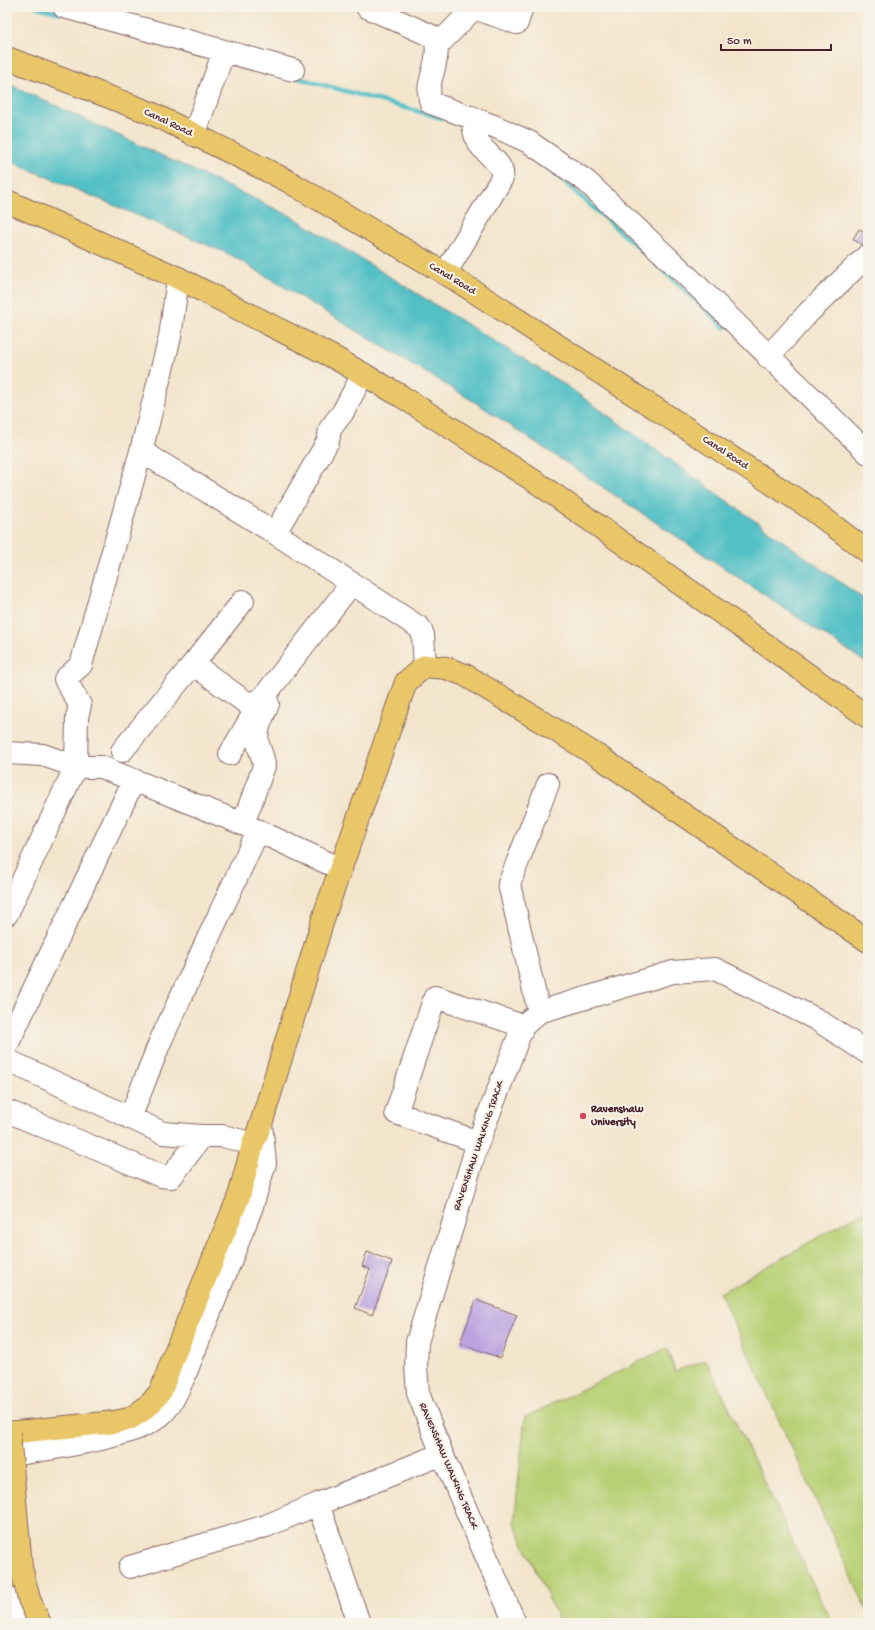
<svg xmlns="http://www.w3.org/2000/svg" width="875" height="1630" font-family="'Gochi Hand',sans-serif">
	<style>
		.green { fill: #b8d075; stroke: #817850 }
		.water { fill: #52c0c6; stroke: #4e7078 }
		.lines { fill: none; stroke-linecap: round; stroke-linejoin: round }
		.stream { stroke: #52c0c6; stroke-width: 4.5 }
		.building { fill: #bba3e1 }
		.minor-casing { stroke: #856463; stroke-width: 24 }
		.major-casing { stroke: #856463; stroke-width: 24 }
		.minor { stroke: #fff; stroke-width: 22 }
		.major { stroke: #e9c769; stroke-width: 22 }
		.major-bridge-casing { stroke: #856463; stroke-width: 24; stroke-linecap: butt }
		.major-bridge { stroke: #e9c769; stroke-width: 22 }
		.poi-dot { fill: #d1495b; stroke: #f7f3e8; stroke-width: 1.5 }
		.labels { text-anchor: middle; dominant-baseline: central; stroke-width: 4; stroke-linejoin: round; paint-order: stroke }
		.street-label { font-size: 11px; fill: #4a1f2b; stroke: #f7f3e8 }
		.poi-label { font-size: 11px; font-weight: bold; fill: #4a1f2b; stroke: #f7f3e8; text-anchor: start }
	</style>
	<rect width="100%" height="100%" fill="#f7f3e8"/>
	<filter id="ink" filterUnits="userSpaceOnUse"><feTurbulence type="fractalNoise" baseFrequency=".025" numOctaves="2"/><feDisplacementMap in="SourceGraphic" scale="8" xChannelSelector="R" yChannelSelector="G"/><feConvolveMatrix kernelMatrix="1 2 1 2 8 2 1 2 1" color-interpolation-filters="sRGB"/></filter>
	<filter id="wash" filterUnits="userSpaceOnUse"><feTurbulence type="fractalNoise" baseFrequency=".012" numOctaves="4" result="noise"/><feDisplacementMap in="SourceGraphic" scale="16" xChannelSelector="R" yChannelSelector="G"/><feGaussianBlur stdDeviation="0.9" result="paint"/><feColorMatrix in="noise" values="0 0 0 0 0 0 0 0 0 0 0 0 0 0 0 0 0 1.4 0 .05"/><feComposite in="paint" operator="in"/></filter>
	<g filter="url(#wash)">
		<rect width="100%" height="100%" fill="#f3e5cc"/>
		<path class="green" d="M868 1209V1612L720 1293Z
			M667 1348 675 1371 706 1360 830 1620 823 1623H560L514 1523 525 1417Z"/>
		<path class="water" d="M7 83 293 217 567 386 868 602V664L478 404 231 255 7 160Z"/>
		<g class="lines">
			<path class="stream" d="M38 7 60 13
				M295 77 442 118
				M550 169 651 259 725 328
				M860 459 868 468"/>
		</g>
		<g id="blocks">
			<path class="building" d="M859 229 868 234V243L862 245 853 239Z
				M367 1252 392 1261 372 1315 355 1308 370 1269 362 1266Z
				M476 1300 517 1315 500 1358 460 1343Z"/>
		</g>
	</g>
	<g filter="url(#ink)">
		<use href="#blocks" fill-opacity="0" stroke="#856463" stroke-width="1"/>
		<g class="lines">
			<defs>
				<path id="minor" d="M64 7 293 70
					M367 7 434 37C444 59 423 82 431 103L494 126 529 142 586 181 685 274 868 453
					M438 45 474 8 517 23 522 7
					M194 135 224 51
					M445 274 502 178C505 164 485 154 478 142 474 135 473 125 472 117
					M178 278 170 337 141 451 275 533 420 628 423 635 425 666
					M768 357 809 312 868 255
					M275 533 328 441 330 429 343 412 363 374
					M193 664 243 601
					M122 751 193 664 248 704 262 699 352 583
					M7 753 43 755 77 767H101L243 824 341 869
					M230 754 262 699 268 704C263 717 255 730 258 744 260 752 264 758 264 766L243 824
					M7 914 76 766 77 717 80 705 65 679 81 665 141 451
					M539 1012 509 884 548 784
					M7 1045 134 780
					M7 1060 163 1133 202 1136H223L253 1144
					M7 1111 161 1176 171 1177 202 1136
					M130 1118 160 1042 258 831
					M478 1142 396 1113 435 997 523 1026
					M7 1456C43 1449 138 1439 162 1414 172 1404 178 1390 184 1377L251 1209 265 1163 261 1124
					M130 1567 266 1526 318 1504
					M7 1597 20 1623
					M359 1623 318 1504 442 1454
					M515 1623 442 1454 418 1393 416 1367 417 1342 478 1142 523 1026 539 1012 673 972 715 969 816 1019 868 1053"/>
				<path id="major" d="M7 58 151 113 286 180 453 278 810 508 868 552
					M7 201 178 278 335 358 401 396 539 484 868 717
					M7 1433 115 1422 129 1419 139 1413 151 1403 161 1391 174 1355 239 1196 253 1144 261 1124 326 910 406 682 425 666 446 668 465 675 598 756 868 941"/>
			</defs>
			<use href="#minor" class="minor-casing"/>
			<use href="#major" class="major-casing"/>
			<use href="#minor" class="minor"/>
			<use href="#major" class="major"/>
			<defs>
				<path id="major-bridge" d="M9 1433 21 1567 29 1599 40 1623"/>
			</defs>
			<use href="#major-bridge" class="major-bridge-casing"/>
			<use href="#major-bridge" class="major-bridge"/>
		</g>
	</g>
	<circle class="poi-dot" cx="583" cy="1116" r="4"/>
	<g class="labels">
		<g class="street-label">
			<text transform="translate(168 123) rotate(25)">Canal Road</text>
			<text transform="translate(452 279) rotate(31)">Canal Road</text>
			<text transform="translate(725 453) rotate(33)">Canal Road</text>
			<text transform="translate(479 1146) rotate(-71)">RAVENSHAW WALKING TRACK</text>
			<text transform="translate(448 1466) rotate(67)">RAVENSHAW WALKING TRACK</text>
		</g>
		<g class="poi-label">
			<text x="591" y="1110">Ravenshaw<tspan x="591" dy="13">University</tspan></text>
		</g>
	</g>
	<rect width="875" height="1630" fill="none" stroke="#f7f3e8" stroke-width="24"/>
	<path d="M721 44v6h110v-6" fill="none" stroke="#4a1f2b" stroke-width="2"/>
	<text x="727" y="44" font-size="12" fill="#4a1f2b" stroke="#f7f3e8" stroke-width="3" paint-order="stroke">50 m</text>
</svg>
